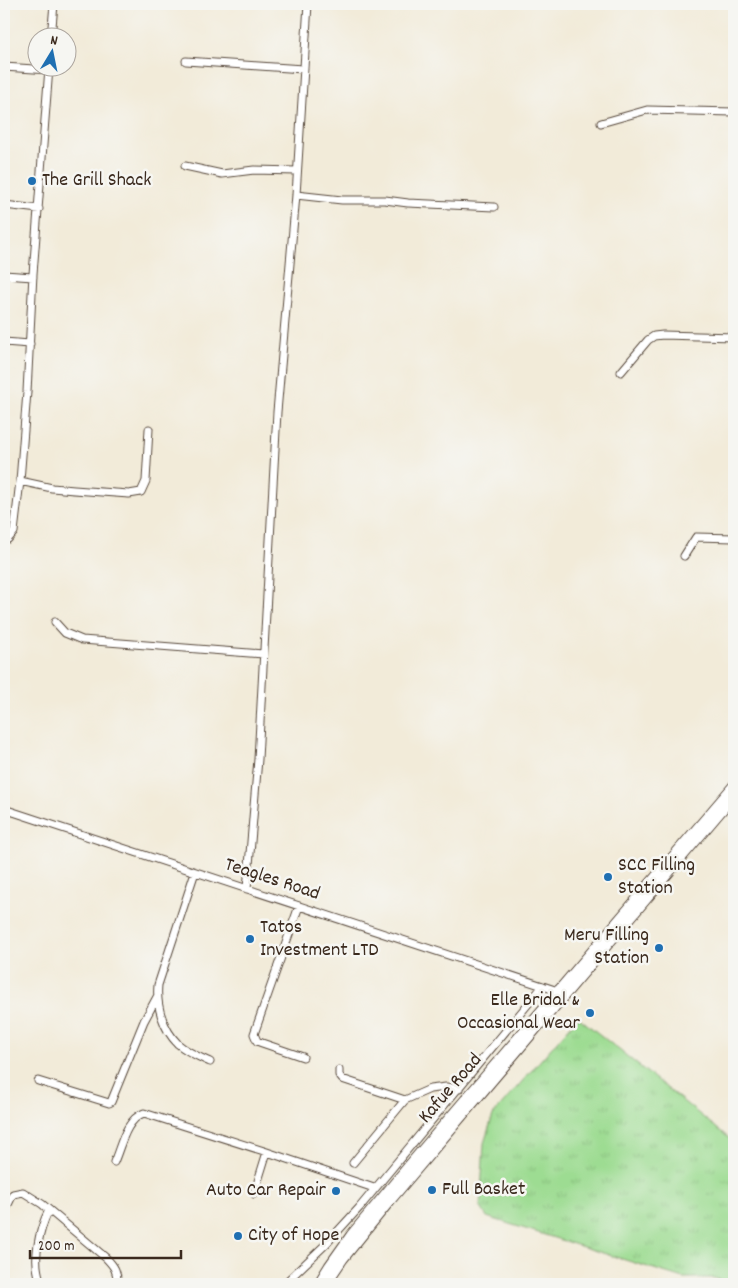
<svg xmlns="http://www.w3.org/2000/svg" width="738" height="1288" font-family="Dekko,sans-serif">
	<style>
		.grass { fill: url(#grass-tufts); stroke: #6c8358 }
		.lines { fill: none; stroke-linecap: round; stroke-linejoin: round }
		.minor-casing { stroke: #56473a; stroke-width: 9 }
		.major-casing { stroke: #56473a; stroke-width: 11 }
		.minor { stroke: #fff; stroke-width: 7 }
		.major { stroke: #fff; stroke-width: 9 }
		.poi-dot { fill: #1f6fb2; stroke: #f6f6f2; stroke-width: 2 }
		.labels { text-anchor: middle; dominant-baseline: central; stroke-width: 5; stroke-linejoin: round; paint-order: stroke }
		.poi-label { font-size: 20px; fill: #3b2a1e; stroke: #f6f6f2; text-anchor: start }
		.street-label { font-size: 20px; fill: #3b2a1e; stroke: #f6f6f2 }
	</style>
	<defs>
		<pattern id="grass-tufts" width="24" height="20" patternUnits="userSpaceOnUse" patternTransform="scale(1.25)"><rect width="24" height="20" fill="#9ddc92"/><path d="M3 7l-1-3M5 7V3M7 7l1-3M15 17l-1-3M17 17v-4M19 17l1-3" fill="none" stroke="#88bd7d"/></pattern>
	</defs>
	<rect width="100%" height="100%" fill="#f6f6f2"/>
	<filter id="ink" filterUnits="userSpaceOnUse"><feTurbulence type="fractalNoise" baseFrequency=".02" numOctaves="2"/><feDisplacementMap in="SourceGraphic" scale="10" xChannelSelector="R" yChannelSelector="G"/><feConvolveMatrix kernelMatrix="1 2 1 2 8 2 1 2 1" color-interpolation-filters="sRGB"/></filter>
	<filter id="wash" filterUnits="userSpaceOnUse"><feTurbulence type="fractalNoise" baseFrequency=".0096" numOctaves="4" result="noise"/><feDisplacementMap in="SourceGraphic" scale="20" xChannelSelector="R" yChannelSelector="G"/><feGaussianBlur stdDeviation="1.12" result="paint"/><feColorMatrix in="noise" values="0 0 0 0 0 0 0 0 0 0 0 0 0 0 0 0 0 1.4 0 .05"/><feComposite in="paint" operator="in"/></filter>
	<g filter="url(#wash)">
		<rect width="100%" height="100%" fill="#f2ebd9"/>
		<path class="grass" d="M578 1017 734 1142V1284L714 1278H683L487 1217 480 1206 484 1143 493 1115Z"/>
	</g>
	<g filter="url(#ink)">
		<g class="lines">
			<defs>
				<path id="minor" d="M51 38 54 4
					M186 61 303 69
					M4 67 49 70
					M601 123 647 110 734 112
					M185 166 222 174 254 170 297 171
					M296 195 342 200H385L408 203 494 207
					M4 205 39 209
					M4 275 33 277
					M4 342 30 344
					M621 372 648 340 654 336 663 335 734 337
					M20 481 52 488 74 490 129 494 141 492 146 481 149 429
					M4 540 8 539 14 532 20 481 27 392 33 274 49 68
					M684 556 696 537 734 538
					M55 622 65 633 82 640 263 654
					M4 809 558 991
					M195 872 158 985C156 1006 163 1029 178 1044 187 1052 199 1057 210 1062
					M247 889 258 759 277 412 296 195 308 4
					M299 906 254 1034 257 1041 262 1043 303 1057
					M339 1070V1075L342 1079 405 1100
					M38 1081 109 1103 111 1102 144 1021 157 997
					M114 1162C121 1146 126 1119 144 1113L267 1152 374 1188
					M353 1163 405 1100 430 1089 446 1087 459 1089
					M254 1194 267 1152
					M4 1213 13 1194 23 1192 42 1204 106 1258C114 1266 118 1272 117 1284
					M42 1284C31 1263 39 1230 49 1210
					M284 1284 326 1244 359 1208 543 986"/>
				<path id="major" d="M318 1284 329 1266 351 1235 416 1157 734 785
					M326 1284 343 1259 390 1201 734 796"/>
			</defs>
			<use href="#minor" class="minor-casing"/>
			<use href="#major" class="major-casing"/>
			<use href="#minor" class="minor"/>
			<use href="#major" class="major"/>
		</g>
	</g>
	<g class="poi-dot">
		<circle cx="32" cy="181" r="5"/>
		<circle cx="608" cy="877" r="5"/>
		<circle cx="250" cy="939" r="5"/>
		<circle cx="659" cy="948" r="5"/>
		<circle cx="590" cy="1013" r="5"/>
		<circle cx="432" cy="1190" r="5"/>
		<circle cx="336" cy="1191" r="5"/>
		<circle cx="238" cy="1236" r="5"/>
	</g>
	<g class="labels">
		<g class="poi-label">
			<text x="42" y="181">The Grill Shack</text>
			<text x="618" y="866">SCC Filling<tspan x="618" dy="23">Station</tspan></text>
			<text x="260" y="928">Tatos<tspan x="260" dy="23">Investment LTD</tspan></text>
			<text x="649" y="936" text-anchor="end">Meru Filling<tspan x="649" dy="23">Station</tspan></text>
			<text x="580" y="1001" text-anchor="end">Elle Bridal &amp;<tspan x="580" dy="23">Occasional Wear</tspan></text>
			<text x="442" y="1190">Full Basket</text>
			<text x="326" y="1191" text-anchor="end">Auto Car Repair</text>
			<text x="248" y="1236">City of Hope</text>
		</g>
		<g class="street-label">
			<text transform="translate(272 880) rotate(18)">Teagles Road</text>
			<text transform="translate(451 1089) rotate(-49)">Kafue Road</text>
		</g>
	</g>
	<rect width="738" height="1288" fill="none" stroke="#f6f6f2" stroke-width="20"/>
	<g transform="translate(52 52) rotate(10)"><circle r="24" fill="#f6f6f2" stroke="#aba49d"/>
	<path d="M0-4L9 19L0 12L-9 19Z" fill="#1f6fb2"/>
	<text y="-8" font-size="14" font-weight="bold" text-anchor="middle" fill="#3b2a1e">N</text>
	</g>
	<path d="M30 1250v8h151v-8" fill="none" stroke="#3b2a1e" stroke-width="2.5"/>
	<text x="38" y="1250" font-size="15" fill="#3b2a1e" stroke="#f6f6f2" stroke-width="4" paint-order="stroke">200 m</text>
</svg>
